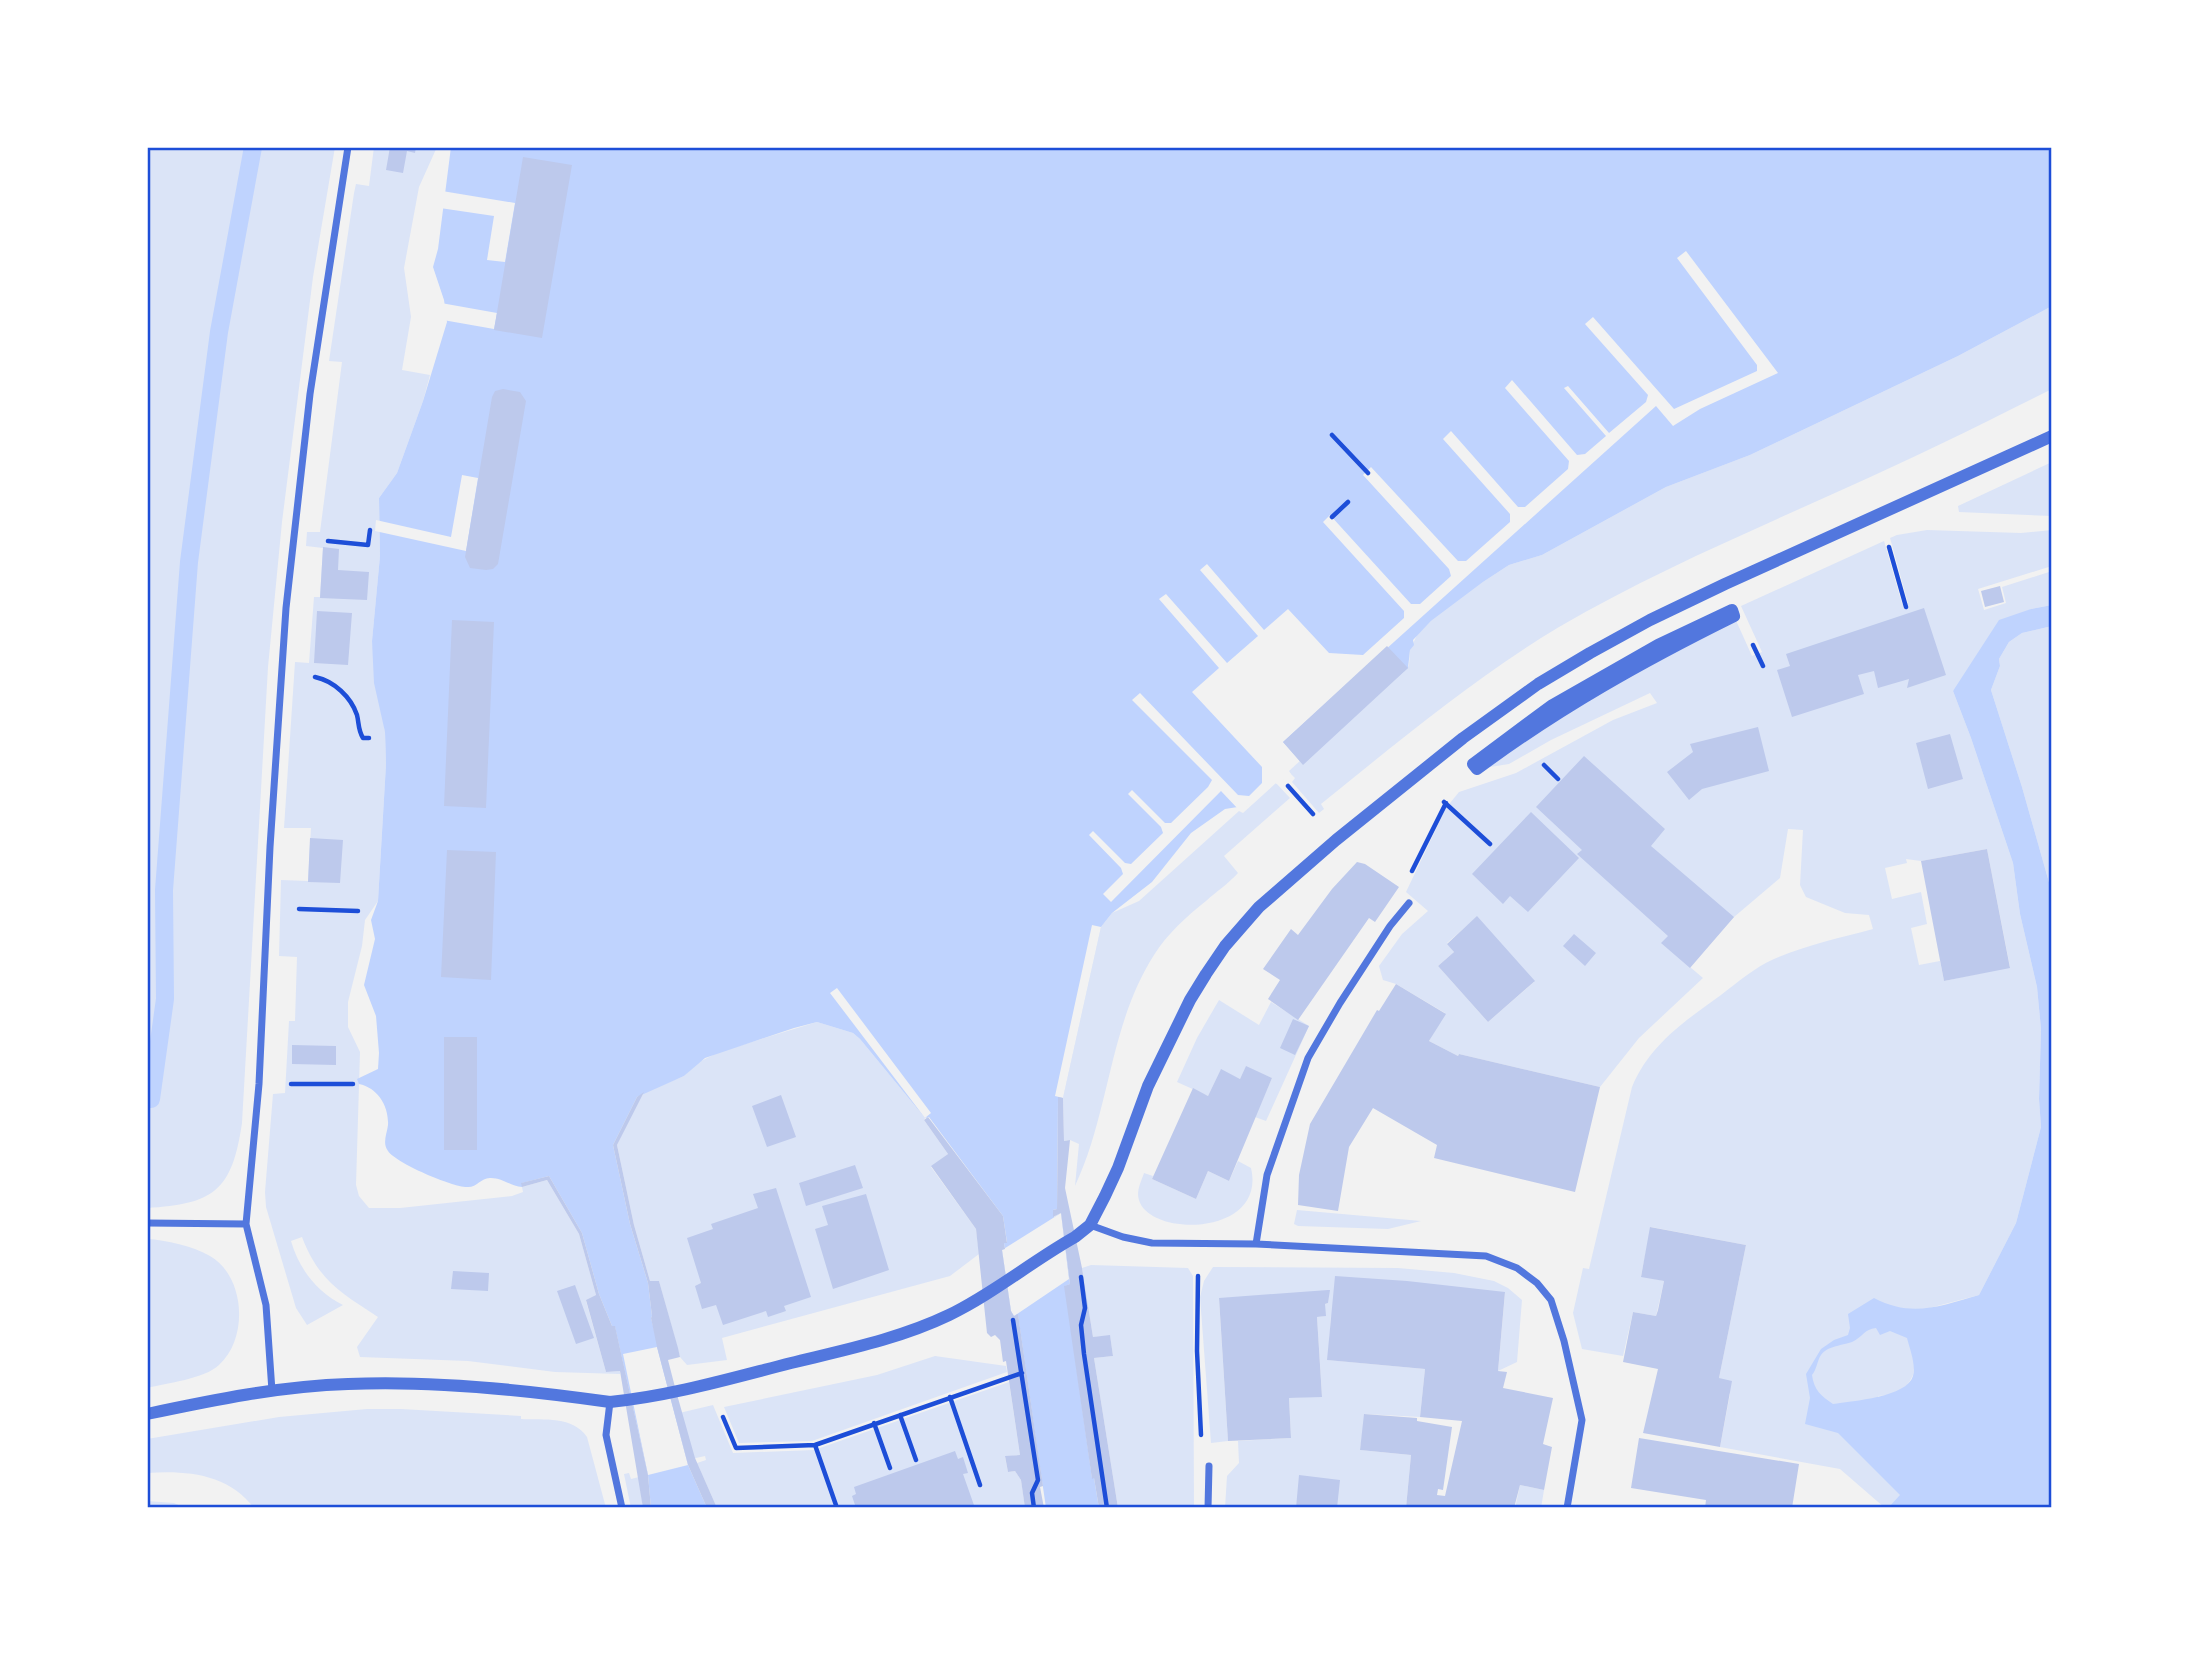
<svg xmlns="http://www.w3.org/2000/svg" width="2199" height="1655" font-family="Poppins,sans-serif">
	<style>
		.green { fill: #dbe4f7; fill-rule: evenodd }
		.water { fill: #bfd3fe; fill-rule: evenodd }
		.pier { fill: #f2f2f2 }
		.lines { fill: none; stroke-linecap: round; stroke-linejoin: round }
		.stream { stroke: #bfd3fe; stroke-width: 18 }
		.building { fill: #bdc9ec }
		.path { stroke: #1d4ed8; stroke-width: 4.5 }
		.minor { stroke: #5277de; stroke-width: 7 }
		.tertiary { stroke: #5277de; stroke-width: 12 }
		.neatline { fill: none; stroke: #1d4ed8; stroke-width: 2.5 }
	</style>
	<rect width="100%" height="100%" fill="#f2f2f2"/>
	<path class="green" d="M147 147H335L313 277 282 522 268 667 242 1123C232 1191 214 1204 147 1208Z
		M374 147H437L419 187 404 268 411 317 402 370 430 375 423 401 397 473 379 498 380 556 372 641 385 732 386 764 378 901 365 920 362 946 348 1002V1027L360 1052 356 1185 359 1196 369 1208H400L512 1196 523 1192 522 1187 547 1180 579 1234 596 1295 586 1301 606 1372 620 1371V1374L555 1372 468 1361 360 1357 357 1347 378 1317C340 1292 319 1281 302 1237L291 1241C299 1269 317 1292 343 1305L307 1325 296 1308 266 1207 265 1192 273 1094 285 1093 289 1021H295L297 957 279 956 281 880 308 881 311 828H284L295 662 309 663 314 597H320L323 548 306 546 307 532H320L342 362 329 361 354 193 356 184 369 186Z
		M2052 306V389C1984 423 1916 457 1846 488 1749 532 1651 573 1559 627 1474 678 1398 742 1321 804L1324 809 1319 813 1292 782 1295 778 1288 771 1409 666 1410 650 1417 635 1431 621 1483 582 1509 565 1542 555 1666 487 1750 455 1958 356Z
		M2052 462V516L1959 512 1958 506Z
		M1927 530 2021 533 2052 530V566L1978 589 1984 610 2006 603 2002 587 2052 571V605L2031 609 1953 691 1971 738 2013 863 2020 914 2037 987 2041 1029 2039 1099 2041 1127 2016 1223 1979 1295 1922 1310 1913 1375C1906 1391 1894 1395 1878 1396L1901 1495 1888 1508H1885L1840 1469 1720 1447 1730 1394 1719 1378 1746 1245 1651 1227 1641 1276 1664 1281 1656 1316 1633 1312 1623 1356 1582 1349 1573 1313 1583 1268 1589 1269 1632 1087C1650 1044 1685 1021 1721 995 1738 982 1754 968 1774 959 1806 945 1840 938 1873 929L1869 915 1845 913 1806 897 1800 885 1803 830 1788 829 1780 878 1734 917 1690 967 1703 978 1639 1038 1600 1087 1459 1054 1458 1056 1429 1041 1445 1013 1396 984 1383 980 1379 966 1402 934 1428 911 1406 892 1446 808 1459 792 1516 773 1613 720 1657 703 1650 693 1551 740 1509 764 1477 769 1522 736 1734 616 1752 656 1762 652 1741 606 1884 541 1902 604 1908 603 1890 538 1897 535ZM1987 849 2010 967 1944 981 1940 961 1919 965 1911 928 1927 924 1921 892 1892 899 1885 868 1907 863 1906 859 1921 861ZM1477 917 1534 982 1488 1022 1438 966 1454 952 1447 943Z
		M2052 626V893L2022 787 1991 690 2000 666 1999 659 2009 642 2022 633Z
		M1276 783 1290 798 1224 856 1238 873C1229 883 1216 892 1206 901 1187 916 1167 934 1154 955 1109 1025 1110 1112 1075 1186L1079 1144 1070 1140 1064 1141 1063 1098 1101 927 1112 913 1139 901 1239 811 1243 813Z
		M1219 1000 1259 1025 1271 1002 1309 1026 1266 1121 1255 1117 1272 1078 1246 1067 1240 1079 1221 1070 1208 1096 1177 1082 1197 1038Z
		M817 1022 853 1033 860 1039 925 1118 924 1120 948 1154 931 1167 976 1229 979 1254 950 1276 722 1338 727 1360 687 1365 680 1357 659 1281H650L634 1225 617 1145 639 1099 645 1092 684 1076 699 1062 719 1052Z
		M1238 1161 1251 1168C1267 1236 1150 1238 1139 1200 1136 1191 1141 1182 1144 1173L1153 1176 1152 1179 1196 1199 1208 1171 1229 1181Z
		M1297 1210 1421 1221 1388 1229 1298 1226 1294 1224Z
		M147 1239C166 1240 193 1246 210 1256 245 1276 249 1338 219 1365 204 1379 167 1383 147 1388Z
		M1091 1265 1188 1268 1193 1276 1194 1508H1118L1094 1358 1113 1356 1110 1336 1093 1337 1082 1268Z
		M1213 1267 1398 1268 1454 1273 1494 1281 1508 1288 1522 1300 1517 1362 1498 1371 1505 1293 1331 1316 1328 1360 1425 1369 1420 1417 1365 1414 1360 1450 1411 1455 1406 1508H1225L1227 1476 1239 1463 1238 1441 1291 1438 1289 1398 1322 1396 1317 1317 1325 1316V1304L1328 1303 1329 1291 1219 1299 1228 1441 1211 1443 1200 1297 1204 1281Z
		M935 1356 1006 1366 1007 1372 812 1441 739 1443 724 1407 877 1375Z
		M1009 1382 1020 1455 1005 1457 1008 1472 1015 1471 1021 1480 1025 1508H717L697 1463 706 1460 705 1456 687 1460 675 1414 713 1405 733 1453 814 1450Z
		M367 1409H401L521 1416V1419C544 1420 573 1416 587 1437L606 1508H254C229 1474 186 1470 147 1473V1439L279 1417Z
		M629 1473 631 1479 639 1477 643 1508H631L624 1474Z
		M1520 1485 1544 1490 1541 1508H1515Z
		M147 1501 174 1503 185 1508H147Z"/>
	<path class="water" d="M451 147H2052V306L1958 356 1750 455 1666 487 1542 555 1509 565 1483 582 1431 621 1413 640 1414 645 1410 650 1408 668 1288 771 1244 806 1225 809 1191 833 1152 882 1112 913 1101 927 1063 1098H1058L1057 1209 1053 1210 1054 1217 1061 1213 1070 1284 1065 1286 1092 1478H1094L1099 1508H1046L1018 1315 1014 1316 1011 1311 1002 1250 1005 1249 1004 1243 1007 1242 1003 1216 929 1117 925 1118 860 1039 853 1033 817 1022 794 1028 705 1058 684 1076 637 1097 613 1145 630 1224 648 1283 652 1316 651 1318 688 1465 707 1508H651L648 1475 615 1327 612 1326 599 1294 582 1233 549 1176 522 1183V1187C511 1186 502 1178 491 1178 481 1177 477 1188 467 1187 452 1187 396 1163 388 1151 382 1143 387 1134 388 1125 389 1106 378 1088 359 1084L357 1079 378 1069 379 1053 376 1016 364 985 375 939 371 920 378 901 386 764 385 732 374 683 372 641 380 556 379 498 397 473 423 401 447 322 444 300 433 267 438 249Z
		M2052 605V626L2022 633 2009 642 1999 659 2000 666 1991 690 2022 787 2052 893V1508H1888L1900 1495 1838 1433 1805 1424 1810 1398 1806 1374 1821 1349 1834 1340 1848 1335 1850 1328 1848 1314 1874 1298C1912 1318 1940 1306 1979 1295L2016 1223 2041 1127 2039 1099 2041 1029 2037 987 2020 914 2013 863 1971 738 1953 691 1999 620 2031 609ZM1876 1328 1880 1335 1890 1331 1907 1338C1910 1350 1916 1364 1913 1376 1907 1397 1853 1401 1833 1404 1821 1396 1814 1390 1812 1375 1817 1369 1817 1361 1821 1355 1827 1346 1844 1345 1852 1342 1863 1337 1864 1329 1876 1328Z"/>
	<path class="pier" d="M442 191 515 203 505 262 487 260 494 216 440 208Z
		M1686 251 1778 373 1700 409 1673 426 1656 406 1283 742 1300 761 1289 771 1291 774 1277 784 1275 783 1244 809 1239 810 1221 791 1111 902 1103 894 1123 874 1121 868 1089 835 1093 831 1125 863 1131 864 1163 833 1161 827 1128 794 1132 790 1165 823H1171L1208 787 1212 780 1132 700 1140 693 1238 795 1249 796 1262 783V767L1192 692 1219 668 1159 599 1166 594 1227 663 1258 636 1200 570 1207 564 1264 630 1288 609 1329 653 1363 655 1404 618V611L1323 522 1330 515 1411 604H1420L1451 576 1449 569 1363 475 1371 467 1458 561H1466L1510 522V514L1443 439 1451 431 1518 507H1525L1568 469 1569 461 1505 388 1512 380 1577 455 1585 454 1606 436 1564 388 1568 386 1609 433 1646 402 1648 395 1585 324 1593 317 1674 409 1757 371V365L1677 258Z
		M441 303 497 313 494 329 443 320Z
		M462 475 478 478 466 551 375 531 376 520 451 537Z
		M1092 925 1101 927 1063 1098 1055 1096Z
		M837 988 931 1113 925 1118 830 993Z
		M1061 1213 1069 1279 1014 1316 1011 1311 1002 1250Z
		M657 1347 688 1465 648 1475 623 1354Z"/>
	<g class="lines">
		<path class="stream" d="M151 1099 165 999 164 890 189 562 219 332 253 147"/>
	</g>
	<path class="building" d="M390 147H416L415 153 407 151 403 173 386 170Z
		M523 157 572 165 542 338 494 330Z
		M503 389 520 392 526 401 498 564 493 569 486 570 470 568 465 557 492 397 495 391Z
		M323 547 339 549 338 570 369 572 367 600 320 598Z
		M2000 586 2004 602 1985 607 1981 591Z
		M1924 608 1946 675 1907 688 1909 679 1878 688 1874 671 1858 675 1864 694 1792 717 1777 670 1790 666 1786 654Z
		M317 611 352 613 348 665 314 663Z
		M452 620 494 622 486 808 444 806Z
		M1387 646 1408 668 1303 765 1283 742Z
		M1758 727 1769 771 1702 789 1689 800 1667 772 1693 752 1690 744Z
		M1950 734 1963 779 1928 789 1916 743Z
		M1584 756 1665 829 1651 846 1734 917 1690 968 1661 943 1668 936 1577 854 1582 850 1536 807Z
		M1531 812 1579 858 1528 912 1510 896 1503 904 1472 874Z
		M310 838 343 840 340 883 308 882Z
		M1987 849 2010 968 1944 981 1921 861Z
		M447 850 496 852 491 980 441 977Z
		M1357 862 1365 864 1399 887 1375 922 1369 918 1298 1020 1268 999 1280 980 1263 969 1291 929 1298 935 1332 889Z
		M1477 916 1535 981 1488 1022 1438 966 1454 952 1447 944Z
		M1574 934 1596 953 1585 966 1563 946Z
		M1396 984 1446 1014 1429 1041 1458 1056 1459 1054 1600 1087 1575 1192 1434 1158 1437 1145 1373 1108 1349 1147 1338 1211 1298 1205 1299 1175 1310 1124 1377 1010 1379 1011Z
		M1293 1019 1309 1026 1295 1055 1280 1048Z
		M444 1037H477V1150H444Z
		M292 1045 336 1046V1065L292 1064Z
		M1246 1066 1272 1078 1229 1181 1208 1171 1196 1199 1152 1179 1193 1088 1208 1096 1221 1069 1240 1079Z
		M644 1092 617 1145 634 1225 650 1281H659L678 1348 680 1357 668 1360 676 1391 695 1458 717 1508H707L688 1465 657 1347 651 1318 652 1316 648 1283 630 1224 613 1145 637 1097Z
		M781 1095 796 1137 767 1147 752 1106Z
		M1058 1097 1063 1098 1064 1141 1070 1140 1065 1188 1082 1268 1093 1337 1110 1335 1113 1356 1094 1358 1118 1508H1099L1094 1478 1092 1479 1064 1286 1070 1284 1061 1213 1053 1217V1210L1057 1209Z
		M928 1117 1003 1216 1007 1243H1004L1005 1249 1002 1250 1011 1311 1014 1316 1018 1314 1043 1486 1040 1487 1044 1508H1025L1021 1480 1015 1471 1008 1472 1005 1456 1020 1455 1006 1361 1003 1362 1000 1340 995 1335 991 1337 987 1333 976 1229 931 1166 948 1154 924 1120Z
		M855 1165 863 1188 806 1206 799 1183Z
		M549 1176 582 1233 599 1294 612 1326H615L648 1475 651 1508H643L620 1371 606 1372 586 1300 596 1295 579 1234 547 1180 522 1187 521 1183Z
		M776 1188 811 1297 784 1306 786 1311 768 1317 766 1311 723 1325 716 1305 702 1309 695 1286 701 1283 687 1238 713 1229 711 1224 758 1208 753 1194Z
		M866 1194 889 1270 833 1289 815 1229 828 1225 822 1206Z
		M1650 1227 1746 1245 1719 1378 1732 1381 1720 1447 1643 1433 1658 1369 1623 1362 1633 1312 1656 1316 1658 1310 1664 1281 1641 1277Z
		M453 1271 489 1273 488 1291 451 1289Z
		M1335 1276 1407 1281 1505 1292 1498 1371 1507 1372 1503 1388 1553 1398 1543 1444 1552 1447 1544 1490 1520 1485 1514 1508H1406L1411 1455 1360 1450 1364 1414 1417 1418V1421L1452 1427 1443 1490 1438 1489 1437 1495 1445 1496 1462 1421 1420 1417 1425 1369 1327 1360Z
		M575 1285 594 1338 576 1344 557 1291Z
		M1328 1290H1330L1328 1303 1325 1304 1326 1316 1317 1317 1322 1397 1289 1398 1291 1438 1228 1441 1219 1298Z
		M1639 1438 1799 1464 1792 1508H1705L1706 1500 1631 1488Z
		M955 1451 958 1459 963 1457 968 1473 963 1474 975 1508H856L852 1496 856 1494 854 1487Z
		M1299 1475 1340 1480 1337 1508H1296Z"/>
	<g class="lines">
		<path class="path" d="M1332 435 1368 473
			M1332 517 1348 502
			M328 541 368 545 370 530
			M1889 547 1906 607
			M1753 645 1763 666
			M315 677C334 681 351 697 357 715 359 723 358 730 363 738H369
			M1544 765 1558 779
			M1288 786 1313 814
			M1444 802 1490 844
			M1412 871 1446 803
			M299 909 358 911
			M291 1084H353
			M1198 1276 1197 1351 1201 1435
			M1081 1277 1085 1308 1081 1325 1084 1354 1107 1508
			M1013 1320 1038 1480 1032 1493 1034 1508
			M950 1397 980 1485
			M900 1415 916 1460
			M723 1417 736 1448 815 1445 1022 1373
			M874 1423 890 1468
			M815 1445 837 1508"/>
		<path class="minor" d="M147 1223 246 1224
			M1090 1225 1123 1237 1152 1243 1256 1244 1486 1256 1517 1268 1537 1283 1551 1300 1564 1341 1582 1420 1567 1508
			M1256 1244 1267 1175 1308 1058 1340 1003 1390 926 1409 903
			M272 1391 266 1305 246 1224 259 1084 270 847 286 608 310 394 348 147
			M610 1402 606 1435 622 1508
			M1208 1508 1209 1466"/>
		<path class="tertiary" d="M1732 610 1734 616C1643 661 1559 708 1477 769L1473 764 1551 706 1658 645Z
			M147 1414C213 1400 281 1386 348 1384 433 1380 526 1390 610 1402 671 1396 732 1378 791 1363 844 1350 899 1339 949 1315 993 1294 1032 1261 1075 1237L1090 1225 1105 1196 1118 1168 1148 1086 1190 1000 1206 974 1225 946 1259 907 1336 840 1463 738 1538 684 1590 653 1650 620 1725 584 2052 436"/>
	</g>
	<rect width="2199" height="1655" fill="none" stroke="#ffffff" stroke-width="298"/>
	<rect x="149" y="149" width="1901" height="1357" class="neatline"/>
</svg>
